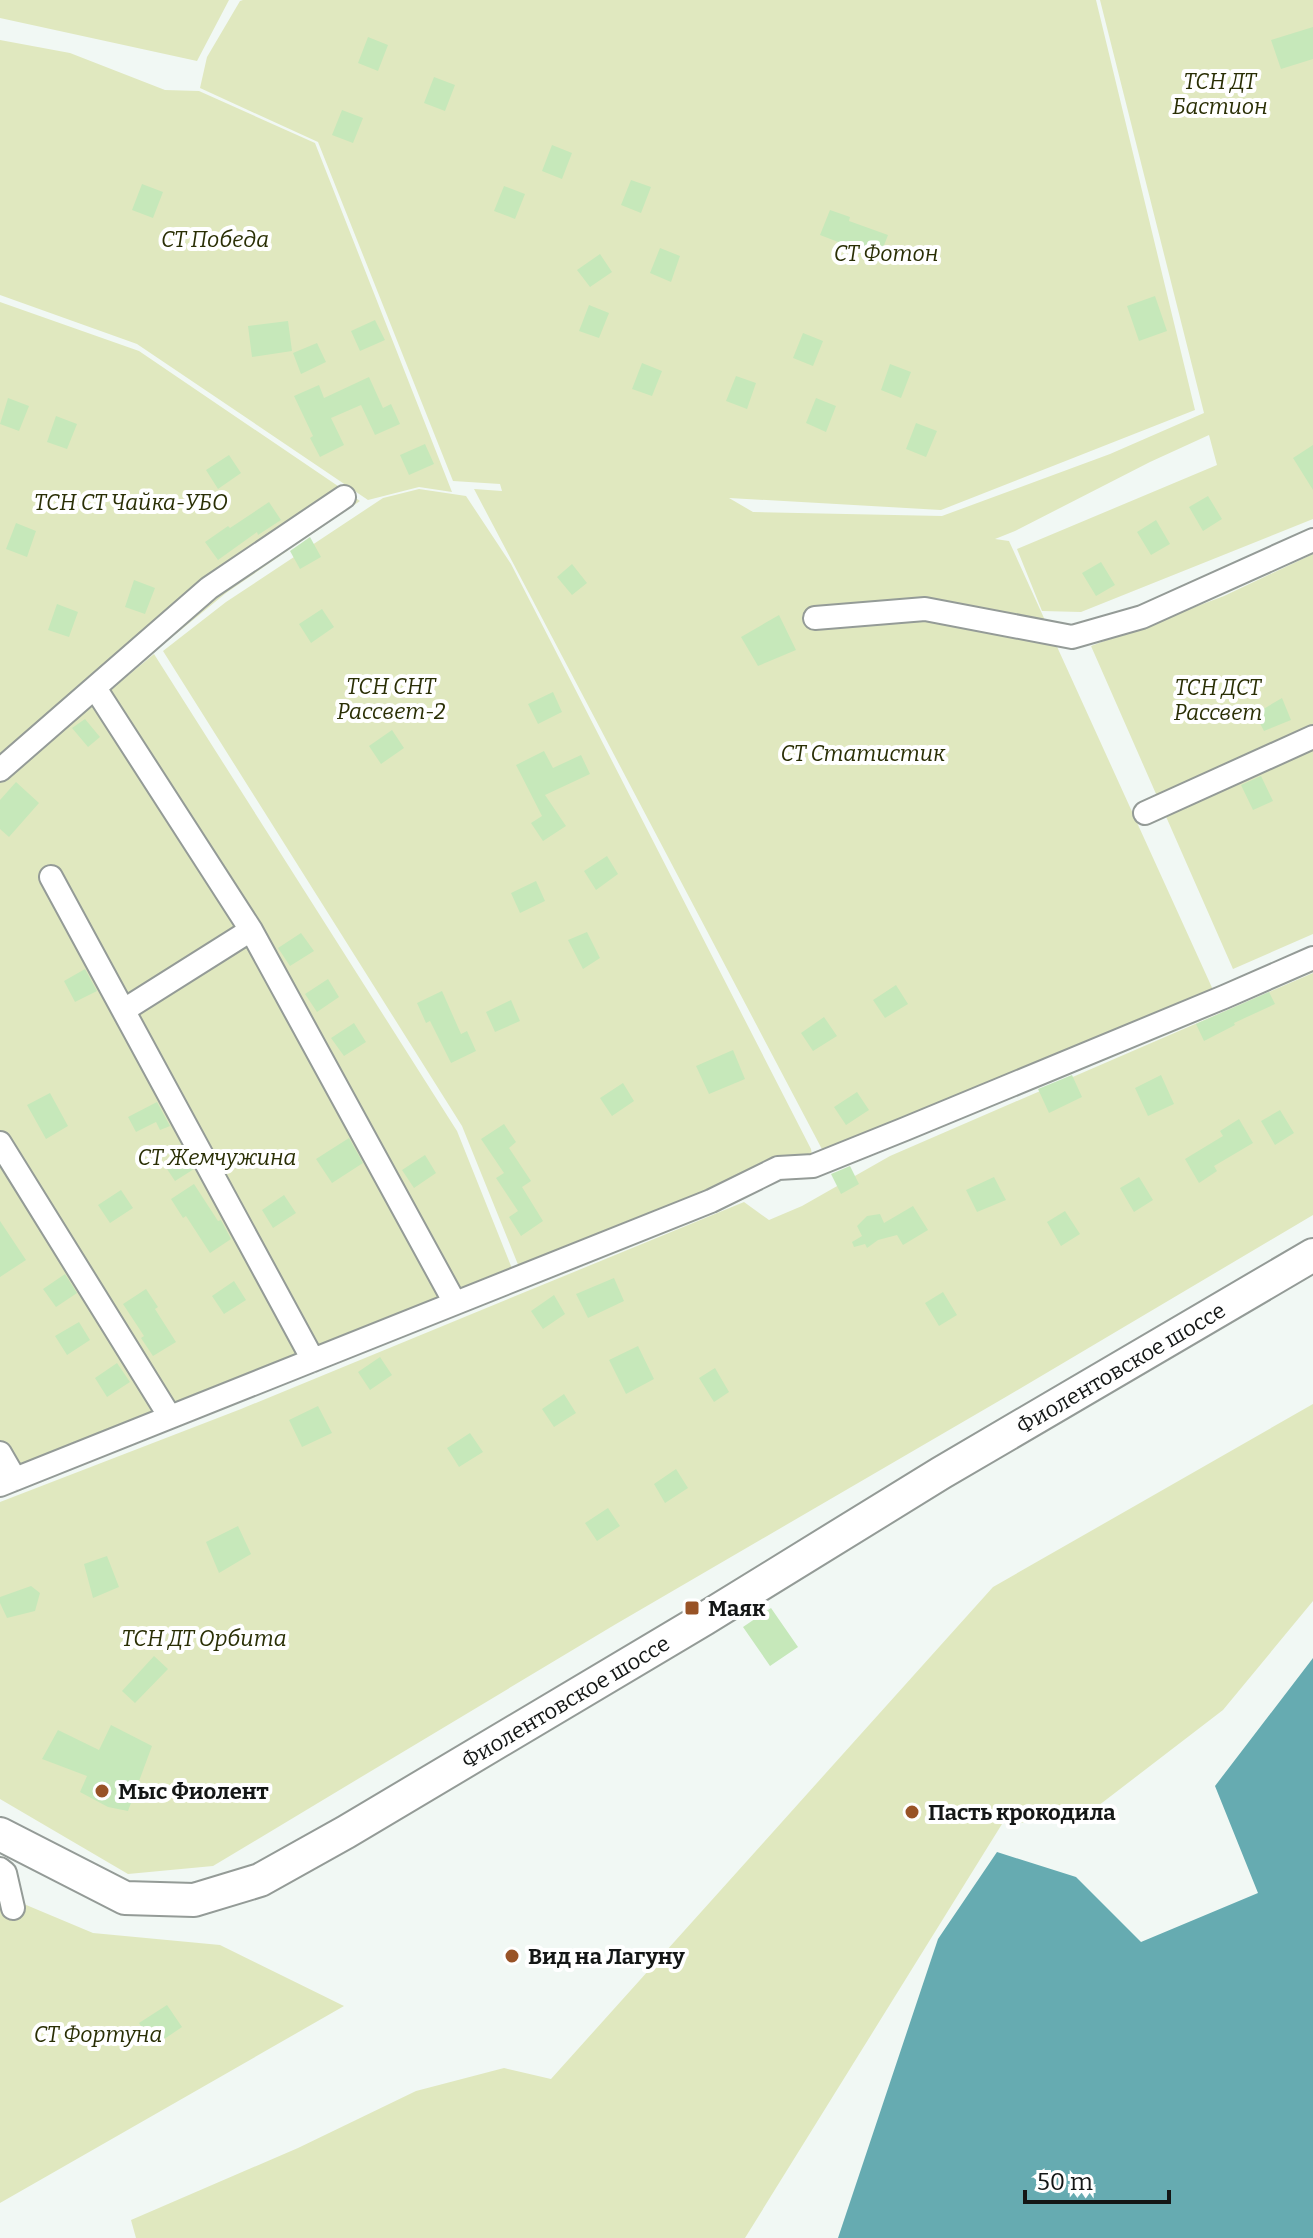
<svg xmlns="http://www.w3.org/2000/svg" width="1313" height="2238" font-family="Bitter,serif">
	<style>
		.green { fill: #e0e8bf }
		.water { fill: #66abb1 }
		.building { fill: #c6e8ba }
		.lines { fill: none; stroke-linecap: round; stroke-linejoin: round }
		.street-casing { stroke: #949b97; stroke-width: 26 }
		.secondary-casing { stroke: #949b97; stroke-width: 36 }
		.street { stroke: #fff; stroke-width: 22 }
		.secondary { stroke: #fff; stroke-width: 32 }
		.poi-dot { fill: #985326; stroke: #fff; stroke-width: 3 }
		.labels { text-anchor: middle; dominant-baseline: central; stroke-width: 8; stroke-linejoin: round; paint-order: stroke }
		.park-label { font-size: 22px; font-style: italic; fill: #2a2f05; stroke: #fff }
		.street-label { font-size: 22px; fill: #141716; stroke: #fff }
		.poi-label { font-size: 22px; font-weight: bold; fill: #141716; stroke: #fff; text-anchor: start }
	</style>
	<rect width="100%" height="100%" fill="#f1f8f4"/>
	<path class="green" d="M0 0H229L197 61 0 18Z
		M243 0H1096L1195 410 941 510 729 498 753 512 942 516 1110 454 1204 413 1100 0H1313V519L1081 612 1042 611 1017 549 1217 465 1209 435 1150 462 1015 531 995 539 1009 541 1214 992 824 1153 474 489 502 491 500 484 453 481 318 142 200 88 207 57 240 1Z
		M0 40 70 53 165 90 199 91 315 143 452 492 419 487 368 500 137 344 0 295Z
		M0 302 139 351 360 501 226 593 0 778Z
		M419 489 466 496 511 564 811 1149 813 1162 521 1272 462 1126 163 651 226 602 383 498Z
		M1313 554V934L1233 969 1091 646 1224 596Z
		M154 654 457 1131 513 1271 0 1476V781Z
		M1313 973V1215L1004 1398 616 1624 213 1866 128 1874 0 1799V1502L241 1409 744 1202 769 1220 802 1206 890 1156Z
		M1313 1404V1601L1223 1710 1081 1819 1002 1824 745 2238H136L131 2220 298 2148 416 2091 504 2068 551 2079 993 1587Z
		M0 1894 93 1933 220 1945 344 2006 0 2203Z"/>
	<path class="water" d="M1313 1658V2238H838L938 1939 997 1852 1076 1877 1141 1942 1258 1893 1215 1786Z"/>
	<path class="building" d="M1313 27V59L1281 69 1271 40Z
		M368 37 388 45 378 71 358 63Z
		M434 77 455 85 445 111 424 103Z
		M342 110 363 118 353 143 332 135Z
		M552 145 572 153 562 179 542 171Z
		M631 180 651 187 641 213 621 205Z
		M142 184 163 192 153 218 132 210Z
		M504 186 525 194 515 219 494 211Z
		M830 210 850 217 849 221 888 235 878 261 858 253 859 250 820 235Z
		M660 248 680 256 671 282 650 273Z
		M600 254 612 272 590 287 577 270Z
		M1155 296 1167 331 1139 341 1127 306Z
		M589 305 609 313 599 338 579 331Z
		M375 320 385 340 360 351 351 331Z
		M288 321 292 351 252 357 248 326Z
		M803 333 823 341 813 366 793 358Z
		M317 343 326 362 301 374 293 353Z
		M642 363 662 371 652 396 632 389Z
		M890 364 911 372 901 398 881 390Z
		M736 376 756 383 747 409 726 401Z
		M369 377 383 408 391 404 400 424 375 435 361 405 331 418 344 445 320 457 310 438 313 436 294 396 319 385 324 398Z
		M8 398 29 406 19 431 0 424Z
		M816 398 836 406 826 432 806 423Z
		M56 416 77 424 67 449 47 442Z
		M916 423 937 431 926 457 906 449Z
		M425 444 434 464 409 475 400 455Z
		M1313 445V490L1293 458Z
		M229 455 241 473 218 489 206 470Z
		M1208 496 1222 519 1203 531 1189 507Z
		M269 502 281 520 258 535 257 532 218 560 205 542 228 526 230 528Z
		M1156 520 1170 544 1151 555 1137 532Z
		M16 523 36 531 27 557 6 549Z
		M310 537 321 557 300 569 290 551Z
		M1101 562 1115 585 1096 596 1082 573Z
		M572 564 587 583 572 595 557 577Z
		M134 580 155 588 145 614 125 607Z
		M57 604 78 612 69 637 48 630Z
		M322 609 334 627 311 643 299 624Z
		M779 615 796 650 758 666 741 637Z
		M553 692 562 712 538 724 528 704Z
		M1282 698 1291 720 1264 731 1255 714Z
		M85 719 100 737 88 747 72 728Z
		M392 730 404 748 381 764 369 746Z
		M544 751 553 768 581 755 590 774 545 795 566 826 543 841 531 823 542 816 516 765Z
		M1261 776 1273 801 1253 810 1241 785Z
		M16 782 39 803 9 837 0 829V800Z
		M607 856 618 874 596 890 584 871Z
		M536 881 545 901 520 913 511 893Z
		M587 932 600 958 583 969 568 940Z
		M301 933 314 951 290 966 278 948Z
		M85 969 97 991 75 1002 64 981Z
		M328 979 339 997 317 1012 305 994Z
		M896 985 908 1004 885 1018 873 1000Z
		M442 991 461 1034 467 1031 476 1051 451 1063 430 1021 426 1023 417 1003Z
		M1269 992 1275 1004 1234 1023 1235 1025 1204 1041 1196 1024Z
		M511 1000 520 1021 495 1032 486 1012Z
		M824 1017 837 1036 813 1051 801 1033Z
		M354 1023 366 1042 344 1056 331 1038Z
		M733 1050 745 1079 709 1094 696 1066Z
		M1072 1075 1082 1097 1049 1113 1038 1089Z
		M1161 1075 1174 1104 1148 1116 1135 1088Z
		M623 1083 634 1101 612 1116 600 1098Z
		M857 1092 869 1110 846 1125 834 1107Z
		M50 1093 68 1126 46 1139 27 1105Z
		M157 1102 170 1126 160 1130 156 1122 136 1132 128 1117Z
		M1280 1110 1294 1133 1275 1145 1261 1121Z
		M1239 1119 1253 1143 1214 1166 1217 1171 1199 1183 1185 1159 1223 1136 1220 1131Z
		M504 1124 516 1142 509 1148 531 1181 522 1187 543 1221 521 1236 509 1217 518 1211 496 1178 504 1173 481 1139Z
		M349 1138 363 1163 332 1183 316 1159Z
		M183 1150 194 1169 175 1181 163 1163Z
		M425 1155 436 1173 414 1188 402 1170Z
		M850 1166 859 1184 841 1194 831 1174Z
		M994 1177 1006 1200 977 1212 966 1190Z
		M1139 1177 1153 1200 1134 1212 1120 1188Z
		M194 1184 218 1221 221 1220 231 1239 210 1253 186 1216 183 1218 171 1199Z
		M121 1190 133 1208 110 1223 98 1205Z
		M284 1195 296 1213 273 1228 262 1210Z
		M913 1206 928 1230 903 1245 897 1235 878 1240 867 1248 865 1244 854 1247 852 1242 862 1236 857 1226 867 1216 880 1214 884 1223Z
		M1065 1211 1080 1234 1061 1246 1047 1222Z
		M0 1221 26 1260 0 1277Z
		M65 1274 77 1293 56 1307 43 1289Z
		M614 1278 624 1301 588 1318 576 1294Z
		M234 1281 246 1300 224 1314 212 1296Z
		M146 1289 158 1307 155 1309 176 1342 153 1356 141 1338 144 1336 123 1304Z
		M943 1292 957 1315 939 1326 925 1303Z
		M554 1295 565 1314 543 1329 531 1311Z
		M79 1322 90 1340 67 1355 55 1336Z
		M638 1346 654 1379 626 1394 609 1360Z
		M380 1357 392 1375 370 1390 358 1372Z
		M117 1363 130 1382 107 1397 95 1378Z
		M715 1368 729 1392 714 1402 699 1378Z
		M564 1394 576 1413 554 1427 542 1409Z
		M318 1406 332 1433 302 1447 289 1420Z
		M470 1433 483 1452 459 1467 447 1448Z
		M676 1469 688 1488 665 1503 654 1484Z
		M608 1508 620 1526 597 1541 585 1523Z
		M238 1526 251 1554 219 1573 206 1542Z
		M107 1556 119 1587 93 1598 84 1564Z
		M31 1586 40 1593 35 1611 7 1618 0 1603V1597Z
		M771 1608 798 1647 770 1666 743 1627Z
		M154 1656 168 1669 135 1703 122 1691Z
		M111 1725 152 1746 128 1811 108 1807 80 1792 87 1776 42 1759 58 1730 99 1750Z
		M167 2005 182 2027 154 2046 139 2023Z"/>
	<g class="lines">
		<defs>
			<path id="street" d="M815 618 925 609 1072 637 1142 617 1313 540
				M95 688 251 930 455 1303
				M0 770 209 588 344 497
				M1145 813 1313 737
				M51 877 313 1360
				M124 1010 251 930
				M0 1143 170 1417
				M0 1453 15 1479
				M0 1485 711 1201 778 1168 813 1166 905 1129 1224 997 1313 958
				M0 1869 5 1873 13 1908"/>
			<g id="secondary">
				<path id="s1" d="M0 1834 125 1898 194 1900 260 1880 346 1832 704 1619 941 1473 1313 1255"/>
			</g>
		</defs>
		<use href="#street" class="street-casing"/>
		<use href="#secondary" class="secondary-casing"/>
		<use href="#street" class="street"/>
		<use href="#secondary" class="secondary"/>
	</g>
	<g class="poi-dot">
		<rect x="684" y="1600" width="16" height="16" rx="4"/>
		<circle cx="102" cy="1791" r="8"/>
		<circle cx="912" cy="1812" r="8"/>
		<circle cx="512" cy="1956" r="8"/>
	</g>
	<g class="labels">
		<g class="park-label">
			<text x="1220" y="81">ТСН ДТ<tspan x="1220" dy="25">Бастион</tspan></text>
			<text x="215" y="239">СТ Победа</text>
			<text x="886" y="253">СТ Фотон</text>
			<text x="131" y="502">ТСН СТ Чайка-УБО</text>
			<text x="391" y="686">ТСН СНТ<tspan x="391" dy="25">Рассвет-2</tspan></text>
			<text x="1218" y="687">ТСН ДСТ<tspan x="1218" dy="25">Рассвет</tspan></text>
			<text x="863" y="753">СТ Статистик</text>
			<text x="217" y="1157">СТ Жемчужина</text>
			<text x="204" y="1638">ТСН ДТ Орбита</text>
			<text x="98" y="2034">СТ Фортуна</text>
		</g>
		<g class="street-label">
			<text stroke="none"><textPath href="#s1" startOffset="1280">Фиолентовское шоссе</textPath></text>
			<text stroke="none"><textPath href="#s1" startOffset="632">Фиолентовское шоссе</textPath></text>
		</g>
		<g class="poi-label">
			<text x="708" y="1608">Маяк</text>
			<text x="118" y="1791">Мыс Фиолент</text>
			<text x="928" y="1812">Пасть крокодила</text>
			<text x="528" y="1956">Вид на Лагуну</text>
		</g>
	</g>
	<path d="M1025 2190v12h144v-12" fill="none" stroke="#141716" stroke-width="4"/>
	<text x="1037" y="2190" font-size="24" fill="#141716" stroke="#ffffff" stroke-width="6" paint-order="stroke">50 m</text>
</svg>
